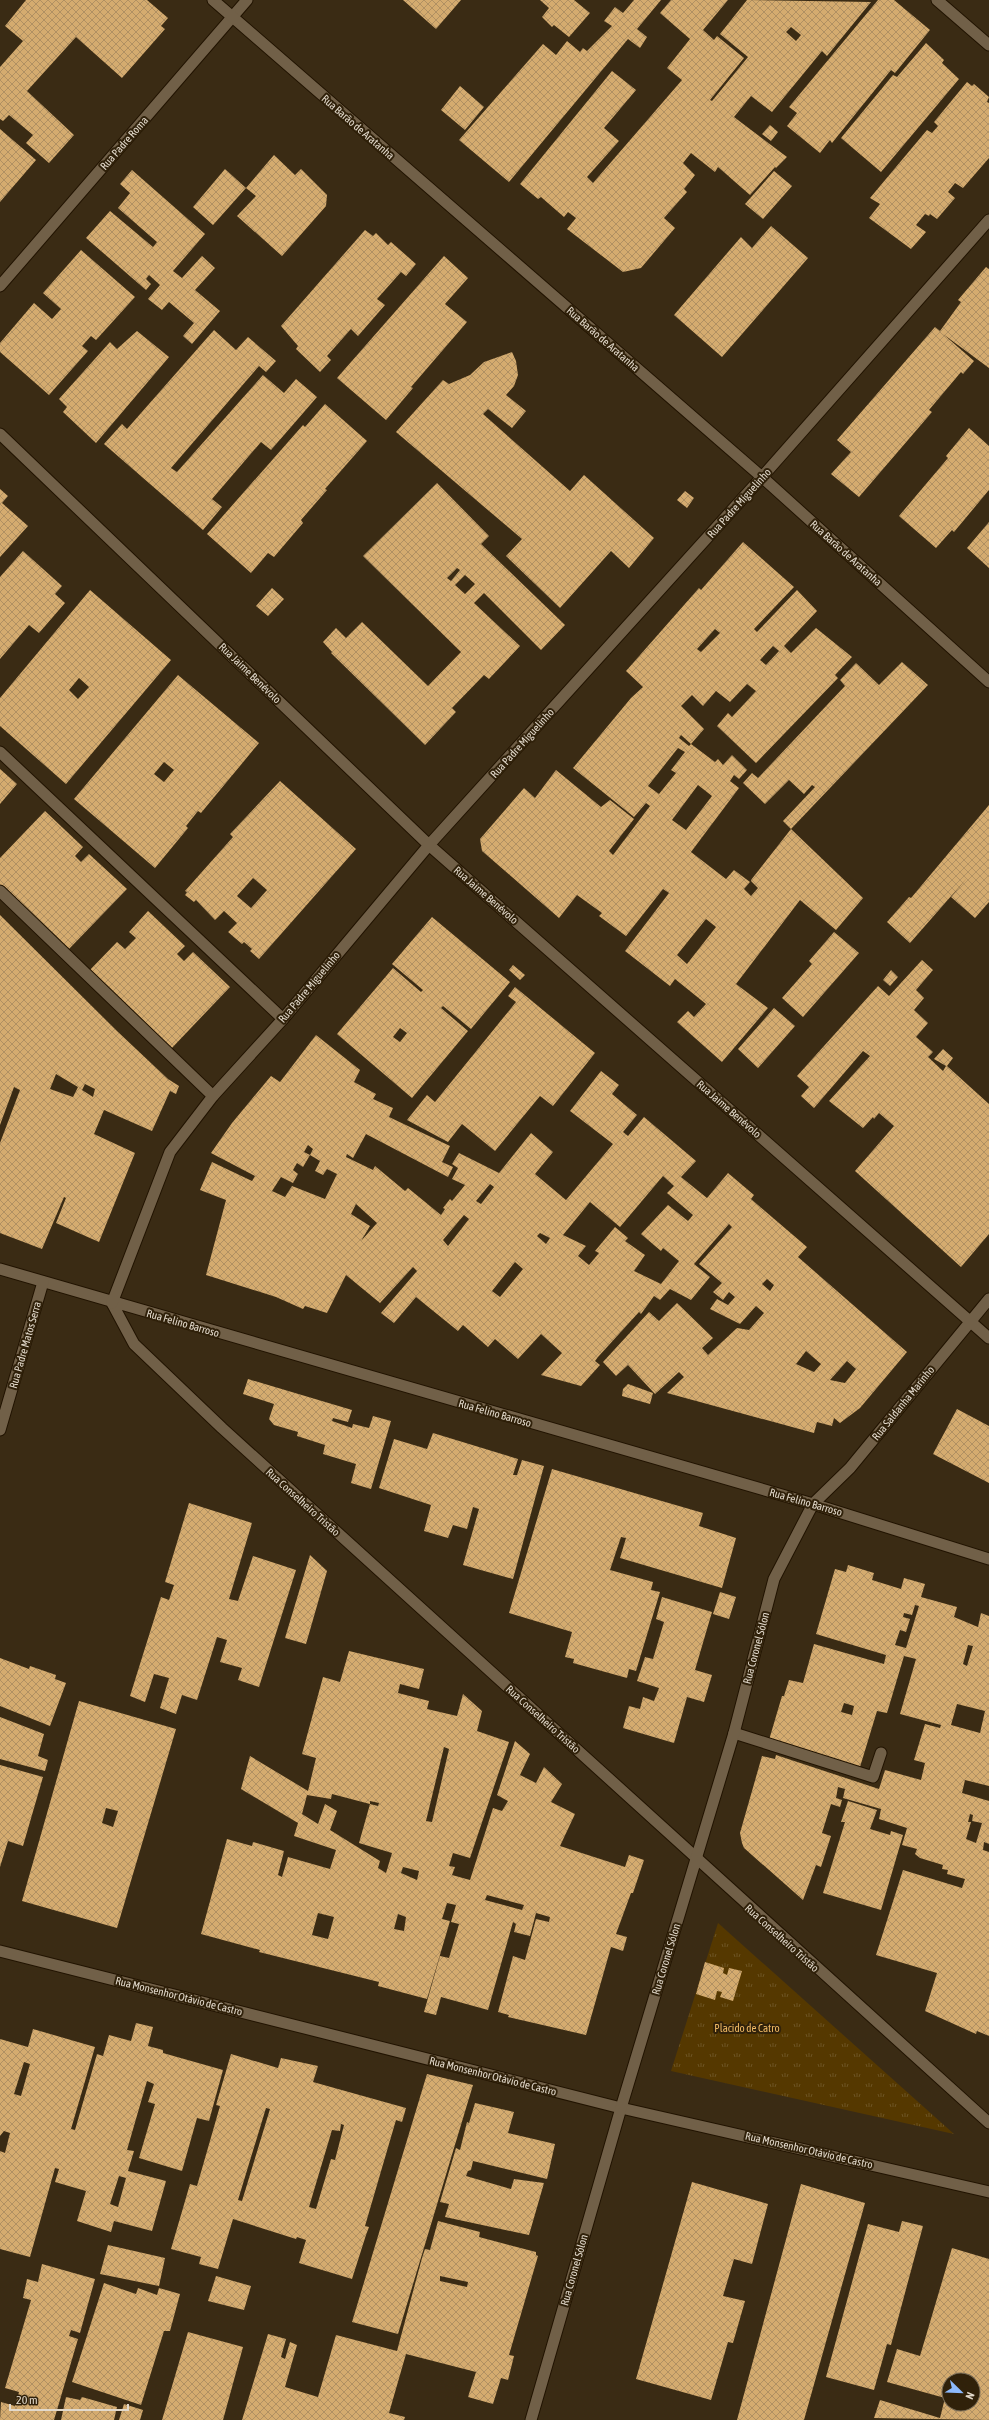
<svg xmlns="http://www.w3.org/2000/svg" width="989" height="2420" font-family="'Asap Condensed',sans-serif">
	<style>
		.grass { fill: url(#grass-tufts) }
		.building { fill: url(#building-cross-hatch); fill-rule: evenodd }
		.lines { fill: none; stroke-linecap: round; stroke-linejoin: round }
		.service-casing { stroke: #211300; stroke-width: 13 }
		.minor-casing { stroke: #211300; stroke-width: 13 }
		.tertiary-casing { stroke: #211300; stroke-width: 13 }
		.service { stroke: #716048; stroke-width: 11 }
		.minor { stroke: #716048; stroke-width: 11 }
		.tertiary { stroke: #716048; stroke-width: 11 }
		.labels { text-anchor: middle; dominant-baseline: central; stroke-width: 4; stroke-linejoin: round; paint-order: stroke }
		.street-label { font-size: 11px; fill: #e2d9cb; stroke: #30210a }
		.park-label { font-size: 11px; fill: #f1ba64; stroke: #30210a }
	</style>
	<defs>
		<pattern id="grass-tufts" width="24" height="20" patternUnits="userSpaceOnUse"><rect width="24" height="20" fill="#553800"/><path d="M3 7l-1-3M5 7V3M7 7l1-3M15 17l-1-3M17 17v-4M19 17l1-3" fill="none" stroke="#6d5424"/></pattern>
		<pattern id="building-cross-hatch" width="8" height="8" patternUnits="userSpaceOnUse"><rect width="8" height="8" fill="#d4ab6f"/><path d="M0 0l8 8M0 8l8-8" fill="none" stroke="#b09062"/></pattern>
	</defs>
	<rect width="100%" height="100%" fill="#3a2b14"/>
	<path class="grass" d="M718 1923 954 2134 671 2071Z"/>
	<path class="building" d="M26 0H147L168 18 161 26 165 29 122 78 76 37 27 91 74 135 49 163 26 143 33 135 9 115 3 121 0 119V67L23 41 5 26Z
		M403 0H461L436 29Z
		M540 0H574L590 13 569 37 554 25 552 27 542 17 549 8Z
		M634 0H661L637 29 647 37 640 48 628 39 509 182 459 140 543 44 556 55 567 41 580 52 583 48 587 51 612 26 604 21 615 7 623 13Z
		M671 0H728L703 30 714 40 717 36 744 58 710 100 712 101 748 57 720 34 747 0 871 2 827 56 822 51 772 112 751 96 734 117 787 157 776 168 775 167 750 195 718 167 715 172 691 153 683 163 695 175 684 189 687 192 664 218 675 228 641 268 623 272 567 229 576 218 568 212 564 217 541 197 538 199 520 184 612 71 636 90 604 128 619 141 587 177 593 183 682 80 667 68 690 39 660 13ZM791 27 801 35 796 41 786 32Z
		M878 0H894L930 30 895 73 891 70 832 143 830 140 820 153 787 126 797 113 789 107Z
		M926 43 944 60 942 63 959 79 881 172 841 138 893 75 897 77Z
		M967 82 972 86 974 84 989 97 987 102 989 103V158L963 188 955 183 948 192 955 198 937 219 930 214 929 216 925 214 916 225 926 232 911 249 869 218 880 204 870 198 927 130 932 133 938 126 934 122Z
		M460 86 484 107 465 130 441 110Z
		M770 125 778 132 771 141 762 134Z
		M0 129 36 160 0 202Z
		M274 155 295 175 301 169 327 195 326 206 282 256 237 216 256 196 246 188Z
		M225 169 246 188 213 225 193 207Z
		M132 170 205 234 173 271 182 278 202 256 215 268 195 290 220 311 192 344 183 336 194 323 169 302 162 310 148 299 160 285 149 275 146 279 151 284 146 290 86 238 110 211 153 247 157 242 118 208 130 193 120 184Z
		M774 171 792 186 763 219 745 204Z
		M771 226 808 258 722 357 674 315 741 237 752 248Z
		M365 230 373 236 376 233 388 245 391 242 416 264 406 276 401 272 377 299 385 305 358 336 351 329 327 356 331 360 320 372 296 349 298 346 281 326Z
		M81 250 135 297 96 340 91 336 82 346 88 351 49 395 0 352V343L34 303 52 319 61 309 43 293Z
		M444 256 468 278 445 304 467 322 411 387 413 388 386 420 337 378Z
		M986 267 989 269V368L943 334 974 361 963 374 961 372 929 410 932 412 859 497 831 474 851 452 837 440 935 327 940 331 961 302 958 300Z
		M214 330 236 350 248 337 276 361 266 372 259 366 171 468 177 472 263 375 284 393 296 379 317 397 271 450 261 442 212 499 222 507 203 530 104 444 122 424 127 429Z
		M137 331 169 357 96 443 63 412 67 407 59 399 110 342 117 349Z
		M512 352 516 361 518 375 514 386 506 395 526 411 512 428 488 409 483 414 570 491 584 475 654 538 629 568 611 551 560 608 506 556 522 539 396 432 443 380 449 384 470 375 484 362Z
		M325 404 367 441 325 489 327 490 301 520 303 523 274 557 268 553 251 573 207 534 303 425 305 427Z
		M969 428 989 446V490L954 532 952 530 936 548 899 516 948 458 946 456Z
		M437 483 489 536 481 544 565 625 541 650 484 593 474 603 520 646 489 679 484 675 452 708 456 712 425 745 331 653 332 652 323 642 336 628 346 638 362 622 428 686 461 652 363 556ZM457 568 460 570 451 581 447 578ZM465 575 475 584 465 594 455 585Z
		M0 489 8 496 2 503 28 526 0 557Z
		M685 491 694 498 687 508 677 500Z
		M989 522V568L967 548Z
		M743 542 794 587 754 629 757 632 797 590 817 611 784 646 791 653 816 628 852 657 835 675 838 678 756 763 717 726 728 713 732 717 756 691 747 684 730 702 716 691 703 706 692 695 681 706 704 729 691 744 681 735 679 738 689 746 691 744 715 762 718 759 723 765 732 755 747 770 739 779 734 775 730 781 739 788 691 852 726 879 734 870 750 882 744 889 751 896 758 888 751 881V880L791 829 863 898 836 930 800 900 736 984 768 1008 722 1062 677 1022 688 1011 694 1017 706 1004 675 979 670 986 625 951 669 893 663 889 626 936 599 916 602 913 577 895 559 918 482 851 480 839 524 788 535 798 556 770 601 807 610 800 634 819 609 851 613 855 650 806 646 803 634 817 573 768 631 698 643 687 626 671 699 588 701 590ZM715 629 720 633 701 652 697 649ZM773 646 779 651 766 665 760 660ZM678 748 685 752 671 770 676 773 659 794 648 786ZM698 785 712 796 686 830 672 820ZM706 919 716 927 687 964 677 955Z
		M23 551 62 586 55 594 65 603 39 633 29 625 0 659V577Z
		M272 588 284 599 268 616 256 606Z
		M90 590 171 660 66 784 0 726V698ZM79 678 89 687 78 699 69 690Z
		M902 662 928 685 791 829 783 821 815 787 812 785 804 794 789 780 765 804 743 783 752 773 758 778 845 686 840 680 856 663 879 685Z
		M178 675 259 743 201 813 198 811 186 826 188 828 155 868 74 799ZM164 762 174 770 164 782 154 774Z
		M0 769 17 784 0 804Z
		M280 781 356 849 259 959 250 951 252 949 244 942 242 944 228 932 237 923 224 911 215 920 196 900 194 902 185 895 187 892 185 891 233 837 230 834ZM253 878 267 890 251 908 237 896Z
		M989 805V902L975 918 951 897 967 878 910 943 887 922 909 897 911 898Z
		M45 811 83 847 75 856 81 862 89 854 127 889 68 950 0 886V858Z
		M148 911 185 946 177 954 184 961 193 952 230 987 170 1050 88 972 117 942 125 949 136 938 129 932Z
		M0 915 118 1032 168 1079 179 1086 176 1094 170 1091 152 1131 104 1110 94 1134 135 1153 99 1242 56 1223 66 1198 64 1197 42 1249 0 1233V1143L20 1090 14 1087 0 1125ZM56 1074 78 1087 73 1097 50 1089ZM85 1084 95 1089 93 1097 82 1090Z
		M432 917 510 982 471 1029 443 1006 441 1008 468 1031 412 1098 337 1034 393 968 421 992 423 990 392 964ZM400 1028 407 1033 400 1042 393 1037Z
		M834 932 859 953 803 1017 782 998 812 964 809 961Z
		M922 960 933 970 916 990 924 998 914 1010 928 1023 916 1037 933 1052 928 1057 943 1071 946 1066 934 1059 943 1049 953 1058 947 1066 989 1104V1234L961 1267 855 1171 894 1126 879 1113 874 1119 873 1117 863 1128 829 1101 870 1056 863 1051 814 1108 801 1096 809 1087 797 1076 878 986 889 996Z
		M513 965 525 975 520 980 509 970Z
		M891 970 898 977 890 986 883 980Z
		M515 987 595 1053 553 1106 540 1096 495 1151 462 1124 448 1142 407 1120 427 1095 435 1102 516 1002 508 996Z
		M774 1008 795 1026 758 1068 738 1049Z
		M316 1035 360 1070 354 1082 376 1094 373 1099 393 1108 389 1117 450 1146 442 1162 453 1167 448 1177 366 1134 353 1158 347 1154 346 1157 373 1170 375 1166 405 1191 408 1188 441 1215 445 1209 443 1208 450 1199 452 1201 465 1185 452 1179 458 1168 452 1164 459 1153 499 1173 531 1133 553 1152 535 1174 566 1200 613 1144 570 1111 601 1071 619 1085 612 1094 637 1115 623 1132 628 1136 644 1117 696 1161 681 1177 707 1198 728 1173 754 1195 751 1199 807 1247 798 1257 907 1352 860 1408 840 1423 834 1418 832 1426 817 1422 814 1433 667 1393 684 1377 679 1372 655 1394 628 1365 616 1376 603 1362 649 1312 659 1321 677 1303 713 1338 702 1348 708 1355 737 1328 749 1330 764 1313 756 1306 740 1324 710 1309 717 1299 728 1305 735 1297 729 1292 723 1300 713 1292 722 1283 699 1264 732 1227 729 1224 694 1264 710 1277 691 1300 670 1289 660 1300 654 1296 641 1314 639 1312 598 1357 595 1361 600 1365 581 1386 541 1375 562 1353 541 1334 518 1359 495 1339 488 1347 463 1325 458 1331 416 1297 394 1323 381 1313 417 1271 413 1267 380 1303 346 1275 327 1313 305 1306 303 1309 276 1297 206 1275 226 1200 200 1190 212 1162 252 1181 255 1176 211 1153 232 1123 271 1076 280 1082ZM308 1145 313 1149 310 1155 320 1161 315 1171 323 1175 327 1169 337 1174 325 1199 292 1186 285 1197 272 1191 281 1177 293 1183 298 1174 293 1170 297 1163 303 1167 310 1155 304 1152ZM663 1176 674 1186 667 1193 693 1215 688 1221 668 1205 641 1234 661 1251 663 1248 679 1261 661 1284 634 1271 645 1255 625 1241 628 1238 615 1227 595 1251 599 1253 589 1265 578 1256 586 1246 563 1235 590 1202 620 1227ZM490 1184 494 1187 481 1204 476 1201ZM356 1204 377 1223 361 1241 370 1226 351 1214ZM464 1215 469 1219 448 1246 443 1240ZM540 1233 550 1238 546 1244 537 1236ZM515 1262 523 1269 500 1297 492 1291ZM767 1279 774 1285 770 1291 762 1284ZM806 1351 821 1364 814 1372 796 1364ZM847 1361 856 1369 845 1383 830 1380Z
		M248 1379 352 1410 348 1422 333 1418 332 1421 352 1428 353 1424 369 1428 373 1416 391 1421 371 1489 351 1483 356 1464 323 1454 325 1445 297 1436 298 1432 274 1425 269 1419 274 1404 243 1394Z
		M628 1384 653 1393 650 1404 622 1396 623 1389Z
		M957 1409 989 1426V1483L933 1454Z
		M433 1433 518 1459 513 1475H517L522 1460 544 1466 513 1579 463 1565 479 1509 473 1507 467 1529 453 1525 448 1538 424 1531 431 1505 379 1488 394 1439 427 1449Z
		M552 1469 703 1513 699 1526 736 1538 722 1588 620 1558 626 1538 621 1537 610 1570 653 1582 651 1590 660 1592 636 1671 629 1669 627 1678 573 1663 574 1659 565 1657 572 1632 509 1613Z
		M189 1503 252 1523 229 1599 238 1601 253 1556 296 1570 259 1687 238 1680 242 1668 220 1662 227 1640 217 1637 197 1700 182 1695 176 1714 160 1708 169 1678 154 1674 145 1702 130 1696 161 1597 169 1600 174 1585 165 1582Z
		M310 1555 327 1571 306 1644 285 1638Z
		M848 1565 874 1573 872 1580 901 1589 904 1578 925 1584 921 1597 957 1607 954 1617 978 1627 981 1613 989 1616V1786L965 1780 962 1793 989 1801V1844L984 1842 983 1850 989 1852V2036L977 2031 976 2034 925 2011 937 1973 876 1955 903 1870 962 1888 965 1879 947 1874 948 1870 942 1869 943 1865 920 1858 915 1854 917 1849 902 1845 907 1828 879 1819 881 1809 843 1798 845 1789 838 1787 836 1798 842 1800 840 1807 831 1804 822 1833 831 1836 821 1867 816 1865 803 1900 744 1848 742 1843 740 1833 762 1756 775 1759 776 1755 879 1789 885 1770 921 1780 925 1763 914 1760 925 1724 940 1728 941 1725 900 1714 916 1659 904 1656 887 1713 877 1711 860 1767 769 1740 782 1696H784L789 1680 803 1683 814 1644 884 1664 886 1655 816 1634 835 1569 846 1572ZM915 1605 919 1606 906 1648 895 1645 900 1630 906 1632 910 1619 903 1617 904 1613 912 1615ZM968 1645 973 1646 967 1666 963 1664ZM844 1703 854 1706 852 1715 841 1712ZM957 1704 985 1711 980 1733 951 1725ZM970 1814 973 1815 972 1821 982 1823 976 1843 966 1839 971 1822H968Z
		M720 1592 736 1597 729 1619 713 1614Z
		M662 1597 712 1612 695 1670 712 1675 704 1702 687 1697 674 1743 623 1728 629 1706 640 1709 643 1697 654 1701 659 1688 637 1681 645 1657 653 1659 664 1622 656 1619Z
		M349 1651 424 1669 419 1689 400 1684 398 1693 429 1701 427 1709 457 1716 463 1694 482 1711 477 1731 509 1742 470 1858 453 1853 449 1866 455 1867 452 1875 470 1880 493 1808 502 1811 508 1801 497 1795 515 1741 530 1754 520 1775 536 1783 544 1767 562 1784 551 1802 575 1814 560 1846 625 1867 629 1855 644 1860 633 1893H631L616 1934 627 1937 623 1951 611 1947 586 2035 508 2017 509 2015 498 2012 513 1956 525 1960 536 1919 549 1922 550 1917 536 1913 530 1936 514 1932 516 1924 513 1922 488 2010 441 1997 436 2015 424 2012 440 1956 449 1958 459 1924 451 1922 456 1905 447 1903 442 1919 450 1921 427 1999 378 1986 379 1982 259 1952 260 1950 201 1934 227 1839 252 1846 253 1842 284 1851 278 1875 282 1877 288 1857 330 1869 336 1850 294 1836 298 1823 241 1789 250 1756 308 1791 316 1758 302 1754 323 1677 340 1682ZM444 1747 449 1749 432 1822 426 1821ZM332 1794 370 1804V1801L379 1803 378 1806 370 1804 359 1843 392 1853 386 1873 378 1868 380 1861 330 1830 337 1811 325 1804 318 1824 302 1814 307 1795 331 1799ZM403 1867 419 1871 417 1880 401 1873ZM487 1895 524 1905 522 1910 485 1900ZM318 1913 334 1917 328 1939 312 1935ZM398 1914 406 1917 404 1931 394 1929Z
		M0 1658 29 1669 30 1666 56 1675 55 1679 66 1683 50 1726 0 1706Z
		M79 1701 176 1729 117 1928 22 1901ZM106 1808 118 1811 113 1827 102 1823Z
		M0 1717 44 1734 38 1756 48 1760 45 1771 0 1759Z
		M0 1765 43 1777 23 1846 8 1841 0 1867Z
		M848 1801 877 1810 870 1829 890 1835 891 1831 903 1835 881 1910 823 1893 845 1822H841Z
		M705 1962 724 1968 723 1973 727 1975 729 1968 742 1971 733 2001 720 1997 722 1992 717 1991 715 2000 696 1994Z
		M136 2023 153 2027 148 2046 163 2050V2053L223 2070 209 2121 197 2118 182 2171 139 2158 155 2104 148 2102 154 2084 147 2081 127 2150 134 2151 128 2171 166 2181 152 2231 114 2221 111 2232 77 2221 86 2191 55 2182 59 2169 55 2168 30 2257 0 2249V2151L5 2153 10 2133 4 2131 0 2136V2039L28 2047 33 2029 95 2047 71 2129 75 2130 97 2054 103 2056 109 2035 131 2041ZM24 2062 30 2064 21 2096 14 2094ZM119 2176 126 2178 118 2207 110 2204Z
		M231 2054 278 2068 281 2058 318 2066 313 2082 406 2108 402 2122 396 2120 365 2226 369 2227 366 2235 352 2279 299 2263 306 2240 297 2237 296 2239 233 2219 218 2269 199 2264 201 2257 171 2249 190 2184 197 2186 220 2106 216 2105ZM266 2108 270 2109 242 2201 238 2200ZM341 2124 344 2125 335 2160 331 2159 316 2209 309 2207 332 2130 340 2131Z
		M427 2074 473 2085 398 2334 352 2322Z
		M475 2103 514 2112 508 2133 555 2144 547 2179 473 2161 471 2170 468 2171 466 2176 511 2189 514 2179 544 2183 529 2235 445 2217 449 2204 440 2202 456 2148 460 2150 467 2122 469 2123Z
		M692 2182 768 2204 752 2264 734 2259 723 2296 745 2301 733 2343 728 2342 711 2400 636 2379Z
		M801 2184 865 2203 860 2221 804 2420H737Z
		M438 2221 480 2232 479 2237 536 2252V2255L538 2256 509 2355 514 2356 508 2380 501 2378 493 2404 468 2397 476 2372 406 2354 389 2413 405 2417 404 2420H242L268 2334 286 2339 281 2357 285 2359 290 2342 297 2345 285 2387 318 2397 336 2335 397 2351 422 2258 425 2249 430 2250ZM440 2276 468 2282 467 2287 440 2281Z
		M902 2221 923 2226 891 2345 887 2344 874 2390 826 2377 868 2224 899 2232Z
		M108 2245 165 2258 159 2286 100 2274Z
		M952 2248 989 2259V2420L874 2418 880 2400 940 2418 945 2398 887 2382 897 2349 920 2356ZM949 2380H973V2404H949Z
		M42 2264 95 2279 80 2333 71 2330 69 2336 78 2339 54 2420H0L1 2402 15 2406 19 2392 5 2388 31 2300 23 2298 27 2279 38 2282Z
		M216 2276 251 2286 244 2310 208 2301Z
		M104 2283 136 2294 138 2288 157 2295 159 2288 180 2294 170 2331H164L141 2405 72 2382Z
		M188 2332 243 2347 223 2420H162Z
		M66 2397 80 2400 82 2397 117 2407 114 2420H61Z
		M124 2404 143 2410 140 2420H119Z"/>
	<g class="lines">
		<defs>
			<path id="service" d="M0 752 283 1019
				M0 891 213 1096
				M734 1733 873 1777 881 1753"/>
			<path id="minor" d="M937 0 989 45
				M0 286 247 0
				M0 1269 813 1504 989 1559
				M112 1303 134 1344 222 1428 989 2123
				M0 1951 621 2108 989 2192"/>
			<path id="tertiary" d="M213 0 762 477 989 682
				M0 434 429 845 989 1338
				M112 1303 170 1152 213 1096 283 1019 429 845 762 477 989 220
				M0 1430 43 1282
				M531 2420 621 2108 734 1733 774 1579 813 1504 850 1468 989 1299"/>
		</defs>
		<use href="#service" class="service-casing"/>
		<use href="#minor" class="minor-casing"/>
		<use href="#tertiary" class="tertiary-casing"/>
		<use href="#service" class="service"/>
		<use href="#minor" class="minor"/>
		<use href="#tertiary" class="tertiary"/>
	</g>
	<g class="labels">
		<g class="street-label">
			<text transform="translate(358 127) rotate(41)">Rua Barão de Aratanha</text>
			<text transform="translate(124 143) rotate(-49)">Rua Padre Roma</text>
			<text transform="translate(603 339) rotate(41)">Rua Barão de Aratanha</text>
			<text transform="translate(739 503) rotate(-48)">Rua Padre Miguelinho</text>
			<text transform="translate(846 553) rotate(42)">Rua Barão de Aratanha</text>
			<text transform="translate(250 673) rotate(44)">Rua Jaime Benévolo</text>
			<text transform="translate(522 743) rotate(-48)">Rua Padre Miguelinho</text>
			<text transform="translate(486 895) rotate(41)">Rua Jaime Benévolo</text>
			<text transform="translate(309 987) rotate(-50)">Rua Padre Miguelinho</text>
			<text transform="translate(729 1109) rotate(41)">Rua Jaime Benévolo</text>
			<text transform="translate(183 1323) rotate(16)">Rua Felino Barroso</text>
			<text transform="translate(25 1345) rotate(-74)">Rua Padre Matos Serra</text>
			<text transform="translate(903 1403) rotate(-51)">Rua Saldanha Marinho</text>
			<text transform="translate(495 1413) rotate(16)">Rua Felino Barroso</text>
			<text transform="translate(303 1502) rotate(42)">Rua Conselheiro Tristão</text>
			<text transform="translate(806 1502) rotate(16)">Rua Felino Barroso</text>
			<text transform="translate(756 1648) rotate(-75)">Rua Coronel Sólon</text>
			<text transform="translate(543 1719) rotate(42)">Rua Conselheiro Tristão</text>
			<text transform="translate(782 1938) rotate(42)">Rua Conselheiro Tristão</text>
			<text transform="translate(666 1959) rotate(-73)">Rua Coronel Sólon</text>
			<text transform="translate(179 1996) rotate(14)">Rua Monsenhor Otávio de Castro</text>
			<text transform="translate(493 2076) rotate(14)">Rua Monsenhor Otávio de Castro</text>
			<text transform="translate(809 2150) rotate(13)">Rua Monsenhor Otávio de Castro</text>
			<text transform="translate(574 2270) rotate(-74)">Rua Coronel Sólon</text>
		</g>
		<g class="park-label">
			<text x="747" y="2028">Placido de Catro</text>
		</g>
	</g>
	<g transform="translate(961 2392) rotate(113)"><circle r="19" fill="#30210a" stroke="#776b57"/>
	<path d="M0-3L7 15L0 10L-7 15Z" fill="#8db9fc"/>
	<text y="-6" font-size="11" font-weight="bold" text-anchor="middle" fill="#e2d9cb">N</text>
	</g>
	<path d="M10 2404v6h118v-6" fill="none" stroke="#e2d9cb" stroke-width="2"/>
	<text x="16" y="2404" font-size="12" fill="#e2d9cb" stroke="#30210a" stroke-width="3" paint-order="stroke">20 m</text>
</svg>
